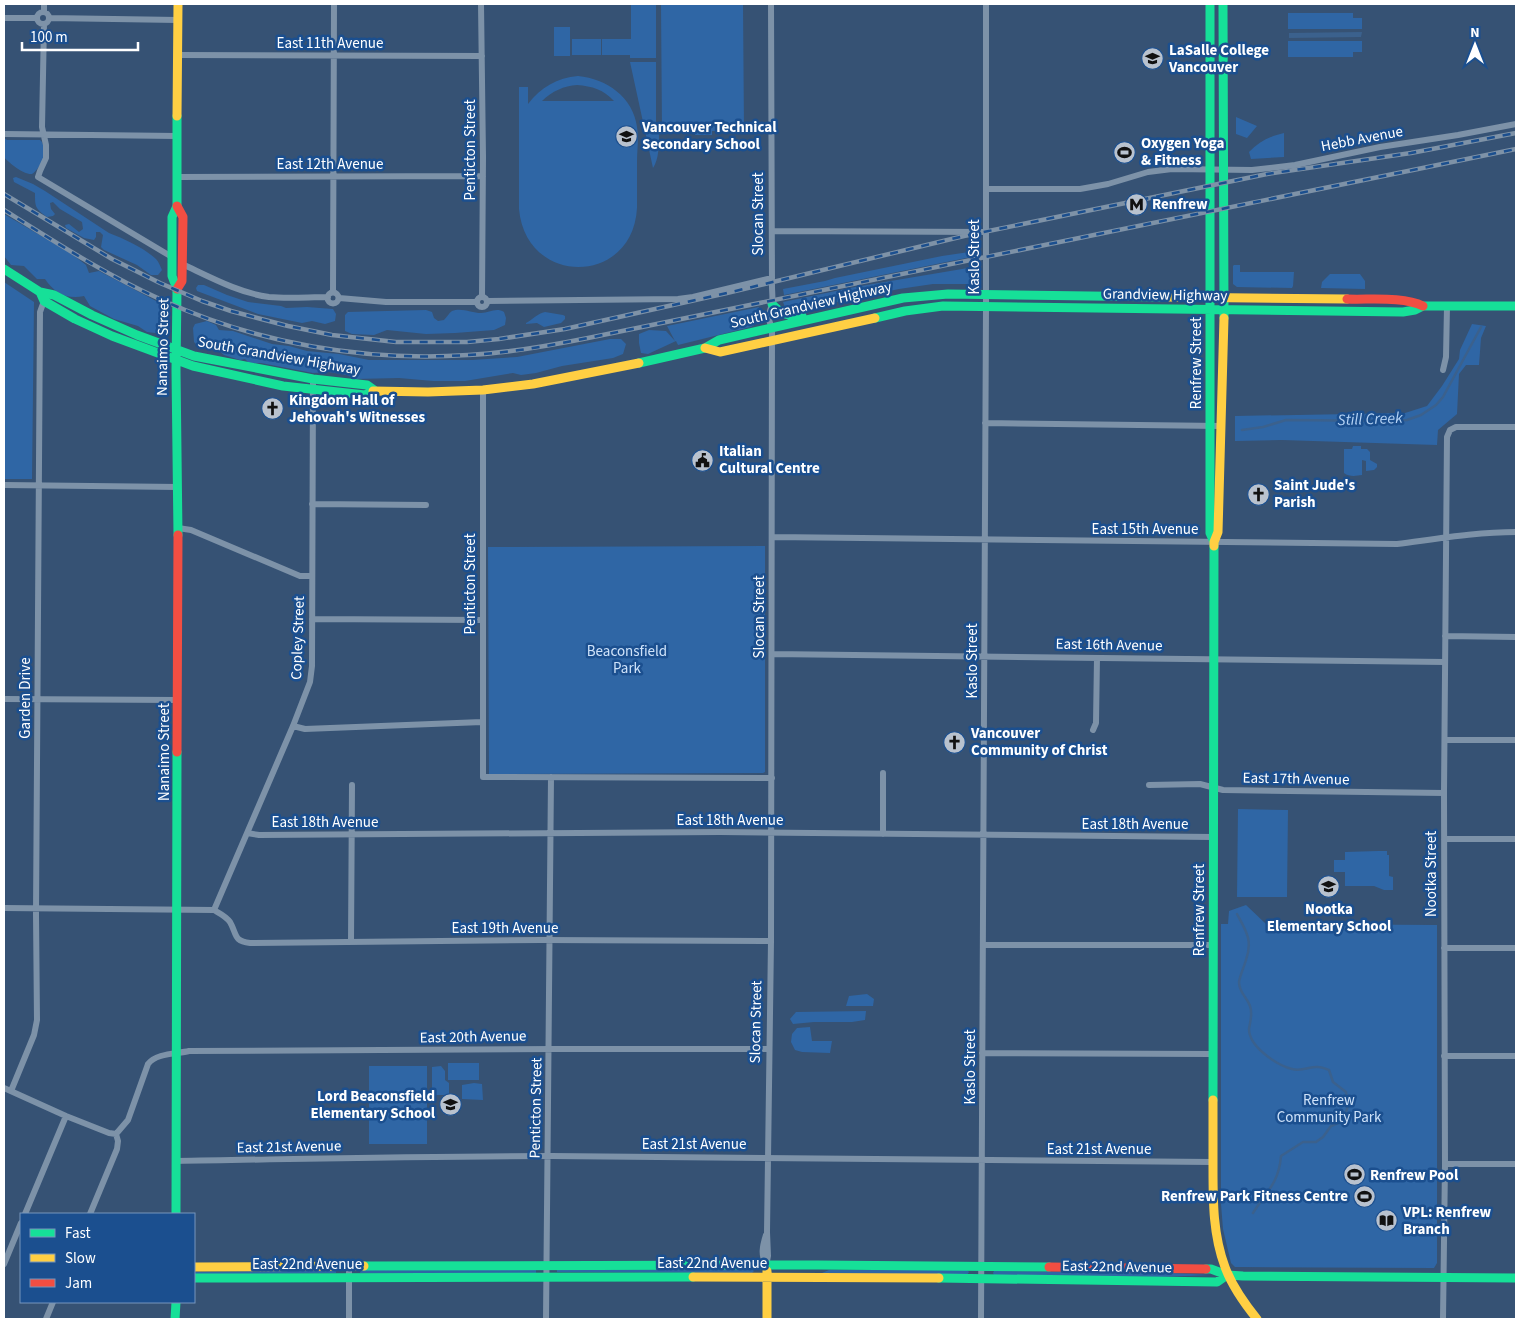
<svg xmlns="http://www.w3.org/2000/svg" width="1520" height="1323" font-family="'Source Sans 3',sans-serif">
	<style>
		.green { fill: #2f66a5; fill-rule: evenodd }
		.water { fill: #3b618d }
		.lines { fill: none; stroke-linecap: round; stroke-linejoin: round }
		.stream { stroke: #3b618d; stroke-width: 2.5 }
		.street { stroke: #7d92a8; stroke-width: 6 }
		.fast { stroke: #16e098; stroke-width: 9 }
		.slow { stroke: #ffcf43; stroke-width: 9 }
		.jam { stroke: #f24e42; stroke-width: 9 }
		.rail-casing { stroke: #7e92a7; stroke-width: 4.5 }
		.rail { stroke: #1b4f8f; stroke-width: 2.5; stroke-dasharray: 8; stroke-linecap: butt }
		.labels { text-anchor: middle; dominant-baseline: central; stroke-width: 5; stroke-linejoin: round; paint-order: stroke }
		.street-label { font-size: 15px; fill: #fff; stroke: #1b4f8f }
		.poi-label { font-size: 15px; font-weight: bold; fill: #fff; stroke: #1b4f8f; text-anchor: start }
		.park-label { font-size: 15px; fill: #cfe3fa; stroke: #1b4f8f }
		.water-label { font-size: 16px; font-style: italic; fill: #b5d3f5; stroke: #1b4f8f }
	</style>
	<rect width="100%" height="100%" fill="#365274"/>
	<path class="green" d="M631 4H656V58H630V55H602V39H631Z
		M661 4H743L744 131H712V135H695V131H662Z
		M1288 13H1353V18H1362V29H1288Z
		M554 27H570V56H554Z
		M572 39H601V55H572Z
		M1288 41H1362V52H1353V57H1288Z
		M630 62H656V132L659 134C659 145 659 159 653 168Z
		M578 76C607 79 633 97 637 127 639 138 637 150 637 162 637 177 637 193 637 208 633 286 526 287 519 209V87H528V104C541 87 557 78 578 76ZM577 85C592 86 604 90 614 101H542C552 91 564 86 577 85Z
		M1236 117 1257 126 1247 138 1236 134Z
		M1284 133V157L1251 159 1249 152C1259 142 1270 136 1284 133Z
		M4 138 7 140H40L42 142C46 152 44 160 38 168 36 170 34 173 32 174 24 175 9 163 4 157Z
		M16 177 33 184 45 191 109 233C125 239 144 248 156 259 159 262 160 266 162 270L158 275H151L137 265 104 250 101 247 103 235 100 232H96V237L94 240 84 238 66 228 65 225 69 224 79 232 83 229 82 222 60 209 53 202 50 203 51 209 55 214 53 216 47 217C35 208 35 207 35 193L14 182 13 178Z
		M4 214 72 254 86 265 89 273 99 271 160 303C163 311 165 326 160 332L155 333 147 332 138 326 114 319 90 306 84 296C68 300 54 293 45 279H37L24 266 11 265 4 256Z
		M976 251V256L784 295 783 289 825 281 835 278 942 256Z
		M1234 265H1240V272H1294L1293 286 1292 288 1237 287 1233 284V266Z
		M974 267 976 268 973 283 970 284H933L899 289 793 311 786 310 783 302 855 287Z
		M1330 274H1360L1365 281V289L1321 288 1322 282Z
		M4 282 34 302 32 479H4Z
		M198 285H204L227 295 248 302 281 306 286 308 307 307 333 309 336 314 335 321 325 324 312 321 302 323 258 314 197 291 196 288Z
		M759 307 757 312 759 322 751 327 678 345 676 341 648 354 641 353 639 343V334L649 330 666 331 675 341 667 326Z
		M426 310 432 312 434 318 438 321 444 320C447 317 449 313 452 311 461 307 472 313 481 313 489 313 496 307 504 312L506 318 505 325 494 330 455 333 426 334 387 330 374 335 352 334 345 331V315L348 312Z
		M545 312 563 315 565 316V319L561 323 544 327 537 323 526 324V323C532 320 538 313 545 312Z
		M207 321 216 325 219 330 233 331 272 344 289 346 307 351 339 354 369 360H472L517 357 610 339H621L626 344 623 354 613 358 562 366 536 373 521 375 513 373 465 381H433L399 378 355 379 347 375 329 372 313 373 261 363H249L245 359 240 360 224 355 218 350 196 344 194 342 193 328 195 324Z
		M1472 324 1486 326 1481 338 1479 365H1466L1459 374 1457 414 1438 430 1437 445 1282 440 1235 441V416L1405 413 1427 406 1442 386 1459 359 1460 350Z
		M1353 446H1361V449H1367L1370 452V460L1377 464V467L1374 470 1366 471V461L1362 460V475C1356 476 1349 477 1344 473V449H1352Z
		M765 546V772L763 773 489 774 488 547Z
		M1238 809 1288 810 1287 897H1237Z
		M1378 851H1387V855H1389V876L1393 877V890H1384L1374 886H1345V872H1334V860H1345V852Z
		M1246 905 1266 924 1437 925V1263L1434 1268 1239 1267H1235L1231 1263 1223 1229 1221 1204V924H1228L1229 911Z
		M867 994 874 999 873 1006H846L849 996Z
		M866 1011 865 1020 852 1022H814L793 1024 790 1019 796 1012Z
		M810 1027 812 1041H832L830 1053 802 1052 795 1050 791 1042 792 1034 797 1028Z
		M448 1063H479V1080H448Z
		M369 1066H427V1144H369Z
		M441 1066 445 1071V1080L449 1083V1095H435L432 1093V1067Z
		M474 1083 482 1084 483 1100 462 1099V1085Z
		M536 1269V1273H360L361 1270Z
		M557 1269 753 1270 754 1271 752 1273 557 1272Z
		M334 1270 336 1271V1273L194 1275V1273L196 1272Z
		M829 1270H967L969 1272 967 1275 822 1273Z
		M994 1271 1170 1273 1212 1275 1159 1277 994 1275 993 1273Z"/>
	<path class="water" d="M1362 32 1361 37 1289 38V33Z"/>
	<g class="lines">
		<path class="stream" d="M1242 430 1263 427 1286 420 1393 421 1407 420 1421 415 1436 405 1443 397 1481 327
			M1237 914C1246 931 1253 940 1246 960 1244 967 1240 975 1239 982 1239 993 1247 997 1250 1006 1253 1014 1250 1022 1249 1029 1249 1047 1277 1065 1292 1069 1302 1072 1310 1066 1318 1067 1322 1067 1326 1069 1329 1070L1333 1082 1346 1092 1348 1106 1343 1121 1331 1126 1323 1137 1316 1142H1303L1281 1156C1279 1183 1266 1192 1253 1213"/>
		<path class="street" d="M481 4 483 157 482 297
			M44 12V4
			M37 18a6 6 0 1 1 12 0a6 6 0 1 1-12 0Z
			M4 18H37
			M49 18 178 20
			M44 24 42 127 46 145V158L40 171 38 177 172 257
			M178 55 482 56
			M4 134 177 136
			M177 177 483 176
			M987 189H1080L1108 184 1148 172 1172 169 1252 170 1295 165 1380 147 1458 135 1516 124
			M772 231 986 232
			M182 264C210 277 239 293 269 297 289 299 308 297 328 297
			M333 292 334 4
			M327.5 298a5.5 5.5 0 1 1 11 0a5.5 5.5 0 1 1-11 0Z
			M477 302a5 5 0 1 1 10 0a5 5 0 1 1-10 0Z
			M339 298 386 302H477
			M487 301 678 299 693 297 772 278
			M1443 370 1446 357 1447 307
			M483 390V777L772 778
			M985 423 1221 426
			M4 485 178 487
			M312 504 426 505
			M178 528 191 530 300 576H312
			M773 537 1397 544C1436 539 1476 532 1516 532
			M312 619 482 620
			M1445 636 1516 637
			M772 654 1445 662
			M4 699 177 700
			M293 726 305 729 482 722
			M1093 730 1096 723 1097 658
			M1445 740H1516
			M1149 785 1200 784 1223 790 1444 793
			M247 833 259 835 720 832 1213 837
			M883 834V773
			M1444 839H1516
			M4 908 214 910C219 913 226 916 230 922 237 934 233 941 250 943L541 940 771 941
			M214 910 293 726 310 682 312 666 313 379
			M351 942 352 785
			M983 945H1213
			M1444 948H1516
			M982 1053 1212 1054
			M1444 1056H1516
			M4 1088 66 1116 109 1133 116 1134
			M11 1091 34 1035 37 1020 36 914 40 312 44 301
			M116 1134 128 1120 148 1064C156 1053 177 1054 189 1051L557 1049H769
			M176 1161C301 1159 426 1156 551 1156 772 1156 992 1160 1212 1162
			M1445 1164H1516
			M25 1214 66 1116
			M90 1214 117 1149 118 1141 116 1134
			M766 1235C762 1248 761 1254 766 1266
			M4 1264 21 1223
			M766 1266 768 1256 767 1232 771 941 772 328C766 314 769 316 772 304 773 299 772 292 772 287L771 4
			M349 1267V1319
			M46 1319 53 1302
			M546 1319 551 777
			M981 1319 986 307V4
			M1443 1319 1445 1164 1444 793 1447 437 1450 430 1456 427H1516"/>
		<path class="fast" d="M1210 4V533L1214 542
			M1223 4 1224 318
			M177 116V206L172 217V276L177 289 176 370 178 535
			M4 269 40 292 54 295 92 315 137 335 194 356 313 379 367 385 374 390
			M40 292 44 301 75 319 112 336 193 366 283 386 365 395 373 391
			M772 304C781 314 789 317 802 316
			M875 318 905 311 943 306 1403 312 1415 310 1423 306H1516
			M639 363 705 348 719 340 903 298 948 294 1165 297
			M1213 1100 1214 546
			M176 1214 177 752
			M364 1266 818 1265 1049 1267
			M1206 1269H1211L1227 1275 1243 1276 1516 1278
			M194 1278 693 1277
			M939 1278 1217 1282 1227 1275
			M175 1319 176 1302"/>
		<path class="slow" d="M177 116 178 4
			M1165 297 1347 299
			M705 348 720 352 875 318
			M373 391 428 392 483 390 533 384 639 363
			M1214 546V542L1218 532 1224 318
			M1213 1100C1213 1123 1213 1146 1213 1169 1213 1202 1213 1235 1225 1267 1232 1286 1244 1303 1257 1319
			M194 1267 364 1266
			M767 1271V1319
			M693 1277 939 1278"/>
		<path class="jam" d="M177 206 183 217 182 281 177 289
			M1347 299C1369 300 1403 296 1423 306
			M177 752 178 535
			M1049 1267 1206 1269"/>
		<defs>
			<path id="rail" d="M4 194 112 259 160 283 202 301 231 311 288 326 332 335 396 342H467L499 339 565 329 727 293 964 236 1267 174 1411 153 1516 133
				M4 210C55 242 106 275 162 300 256 343 364 362 468 355 509 353 548 346 588 338L1516 149"/>
		</defs>
		<use href="#rail" class="rail-casing"/>
		<use href="#rail" class="rail"/>
	</g>
	<defs>
		<symbol id="university-disc" viewBox="-11 -11 22 22"><circle r="9.5" fill="#b9c2ce" stroke="#1b4f8f"/><path d="M0-5L7-2L0 1L-7-2ZM-4 1L0 2.5L4 1V4Q0 6-4 4Z" fill="#111"/></symbol>
		<symbol id="school-disc" viewBox="-11 -11 22 22"><circle r="9.5" fill="#b9c2ce" stroke="#1b4f8f"/><path d="M0-5L7-2L0 1L-7-2ZM-4 1L0 2.5L4 1V4Q0 6-4 4Z" fill="#111"/></symbol>
		<symbol id="stadium-disc" viewBox="-11 -11 22 22"><circle r="9.5" fill="#b9c2ce" stroke="#1b4f8f"/><path d="M0-5a6.5 5 0 1 0 0 10a6.5 5 0 1 0 0-10ZM-3.5-1.8h7v3.6h-7Z" fill="#111"/></symbol>
		<symbol id="metro-disc" viewBox="-11 -11 22 22"><circle r="9.5" fill="#b9c2ce" stroke="#1b4f8f"/><path d="M-5.5 5V-5H-3L0 0L3-5H5.5V5H3V-.5L0 4L-3-.5V5Z" fill="#111"/></symbol>
		<symbol id="church-disc" viewBox="-11 -11 22 22"><circle r="9.5" fill="#b9c2ce" stroke="#1b4f8f"/><path d="M-1.2-6h2.4v3.5h3.3v2.4h-3.3V6h-2.4V-.1h-3.3v-2.4h3.3Z" fill="#111"/></symbol>
		<symbol id="civic-disc" viewBox="-11 -11 22 22"><circle r="9.5" fill="#b9c2ce" stroke="#1b4f8f"/><path d="M-.6-6.5H3V-4.5H.6V-3L4-1V1h2V6H-6V1h2V-1L-.6-3ZM-1.2 2.5V6h2.4V2.5Z" fill="#111"/></symbol>
		<symbol id="library-disc" viewBox="-11 -11 22 22"><circle r="9.5" fill="#b9c2ce" stroke="#1b4f8f"/><path d="M-6-4Q-3-5.5-.7-3.5V5Q-3 3-6 4ZM6-4Q3-5.5 .7-3.5V5Q3 3 6 4Z" fill="#111"/></symbol>
	</defs>
	<g fill-rule="evenodd">
		<use href="#university-disc" x="1140" y="46" width="25" height="25"/>
		<use href="#school-disc" x="614" y="124" width="25" height="25"/>
		<use href="#stadium-disc" x="1112" y="140" width="25" height="25"/>
		<use href="#metro-disc" x="1124" y="192" width="25" height="25"/>
		<use href="#church-disc" x="260" y="396" width="25" height="25"/>
		<use href="#civic-disc" x="690" y="448" width="25" height="25"/>
		<use href="#church-disc" x="1246" y="482" width="25" height="25"/>
		<use href="#church-disc" x="942" y="730" width="25" height="25"/>
		<use href="#school-disc" x="1316" y="874" width="25" height="25"/>
		<use href="#school-disc" x="438" y="1092" width="25" height="25"/>
		<use href="#stadium-disc" x="1342" y="1162" width="25" height="25"/>
		<use href="#stadium-disc" x="1352" y="1184" width="25" height="25"/>
		<use href="#library-disc" x="1374" y="1208" width="25" height="25"/>
	</g>
	<g class="labels">
		<g class="street-label">
			<text x="330" y="43">East 11th Avenue</text>
			<text transform="translate(1362 139) rotate(-11)">Hebb Avenue</text>
			<text transform="translate(470 150) rotate(-90)">Penticton Street</text>
			<text x="330" y="164">East 12th Avenue</text>
			<text transform="translate(758 214) rotate(-90)">Slocan Street</text>
			<text transform="translate(974 257) rotate(-90)">Kaslo Street</text>
			<text transform="translate(1165 295) rotate(1)">Grandview Highway</text>
			<text transform="translate(811 305) rotate(-13)">South Grandview Highway</text>
			<text transform="translate(163 347) rotate(-89)">Nanaimo Street</text>
			<text transform="translate(279 356) rotate(10)">South Grandview Highway</text>
			<text transform="translate(1196 363) rotate(-90)">Renfrew Street</text>
			<text x="1145" y="529">East 15th Avenue</text>
			<text transform="translate(470 584) rotate(-90)">Penticton Street</text>
			<text transform="translate(759 617) rotate(-90)">Slocan Street</text>
			<text transform="translate(298 638) rotate(-88)">Copley Street</text>
			<text transform="translate(1109 645) rotate(1)">East 16th Avenue</text>
			<text transform="translate(972 661) rotate(-90)">Kaslo Street</text>
			<text transform="translate(25 698) rotate(-90)">Garden Drive</text>
			<text transform="translate(164 752) rotate(-90)">Nanaimo Street</text>
			<text transform="translate(1296 779) rotate(1)">East 17th Avenue</text>
			<text x="730" y="820">East 18th Avenue</text>
			<text x="325" y="822">East 18th Avenue</text>
			<text x="1135" y="824">East 18th Avenue</text>
			<text transform="translate(1431 874) rotate(-90)">Nootka Street</text>
			<text transform="translate(1199 910) rotate(-90)">Renfrew Street</text>
			<text x="505" y="928">East 19th Avenue</text>
			<text transform="translate(756 1022) rotate(-89)">Slocan Street</text>
			<text transform="translate(473 1037) rotate(-1)">East 20th Avenue</text>
			<text transform="translate(970 1067) rotate(-90)">Kaslo Street</text>
			<text transform="translate(536 1108) rotate(-89)">Penticton Street</text>
			<text x="694" y="1144">East 21st Avenue</text>
			<text transform="translate(289 1147) rotate(-1)">East 21st Avenue</text>
			<text x="1099" y="1149">East 21st Avenue</text>
			<text x="712" y="1263">East 22nd Avenue</text>
			<text x="307" y="1264">East 22nd Avenue</text>
			<text transform="translate(1117 1267) rotate(1)">East 22nd Avenue</text>
		</g>
		<g class="poi-label">
			<text x="1169" y="50">LaSalle College<tspan x="1169" dy="17">Vancouver</tspan></text>
			<text x="642" y="127">Vancouver Technical<tspan x="642" dy="17">Secondary School</tspan></text>
			<text x="1141" y="143">Oxygen Yoga<tspan x="1141" dy="17">&amp; Fitness</tspan></text>
			<text x="1152" y="204">Renfrew</text>
			<text x="289" y="400">Kingdom Hall of<tspan x="289" dy="17">Jehovah's Witnesses</tspan></text>
			<text x="719" y="451">Italian<tspan x="719" dy="17">Cultural Centre</tspan></text>
			<text x="1274" y="485">Saint Jude's<tspan x="1274" dy="17">Parish</tspan></text>
			<text x="971" y="733">Vancouver<tspan x="971" dy="17">Community of Christ</tspan></text>
			<text x="1329" y="909" text-anchor="middle">Nootka<tspan x="1329" dy="17">Elementary School</tspan></text>
			<text x="435" y="1096" text-anchor="end">Lord Beaconsfield<tspan x="435" dy="17">Elementary School</tspan></text>
			<text x="1370" y="1175">Renfrew Pool</text>
			<text x="1348" y="1196" text-anchor="end">Renfrew Park Fitness Centre</text>
			<text x="1403" y="1212">VPL: Renfrew<tspan x="1403" dy="17">Branch</tspan></text>
		</g>
		<g class="park-label">
			<text x="627" y="651">Beaconsfield<tspan x="627" dy="17">Park</tspan></text>
			<text x="1329" y="1100">Renfrew<tspan x="1329" dy="17">Community Park</tspan></text>
		</g>
		<g class="water-label">
			<text transform="translate(1370 419) rotate(-2)">Still Creek</text>
		</g>
	</g>
	<rect width="1520" height="1323" fill="none" stroke="#ffffff" stroke-width="10"/>
	<rect x="20" y="1213" width="175" height="90" fill="#1b4f8f" stroke="#7695bc"/>
	<rect x="30" y="1229" width="25" height="8" fill="#16e098" stroke="#7695bc"/>
	<text x="65" y="1238" font-size="15" fill="#ffffff">Fast</text>
	<rect x="30" y="1254" width="25" height="8" fill="#ffcf43" stroke="#7695bc"/>
	<text x="65" y="1263" font-size="15" fill="#ffffff">Slow</text>
	<rect x="30" y="1279" width="25" height="8" fill="#f24e42" stroke="#7695bc"/>
	<text x="65" y="1288" font-size="15" fill="#ffffff">Jam</text>
	<g transform="translate(1475 45)" stroke="#1b4f8f" stroke-width="4" paint-order="stroke">
	<path d="M0-4L9 19L0 12L-9 19Z" fill="#ffffff"/>
	<text y="-8" font-size="14" font-weight="bold" text-anchor="middle" fill="#ffffff">N</text>
	</g>
	<path d="M22 42v8h116v-8" fill="none" stroke="#ffffff" stroke-width="2.5"/>
	<text x="30" y="42" font-size="15" fill="#ffffff" stroke="#1b4f8f" stroke-width="4" paint-order="stroke">100 m</text>
</svg>
